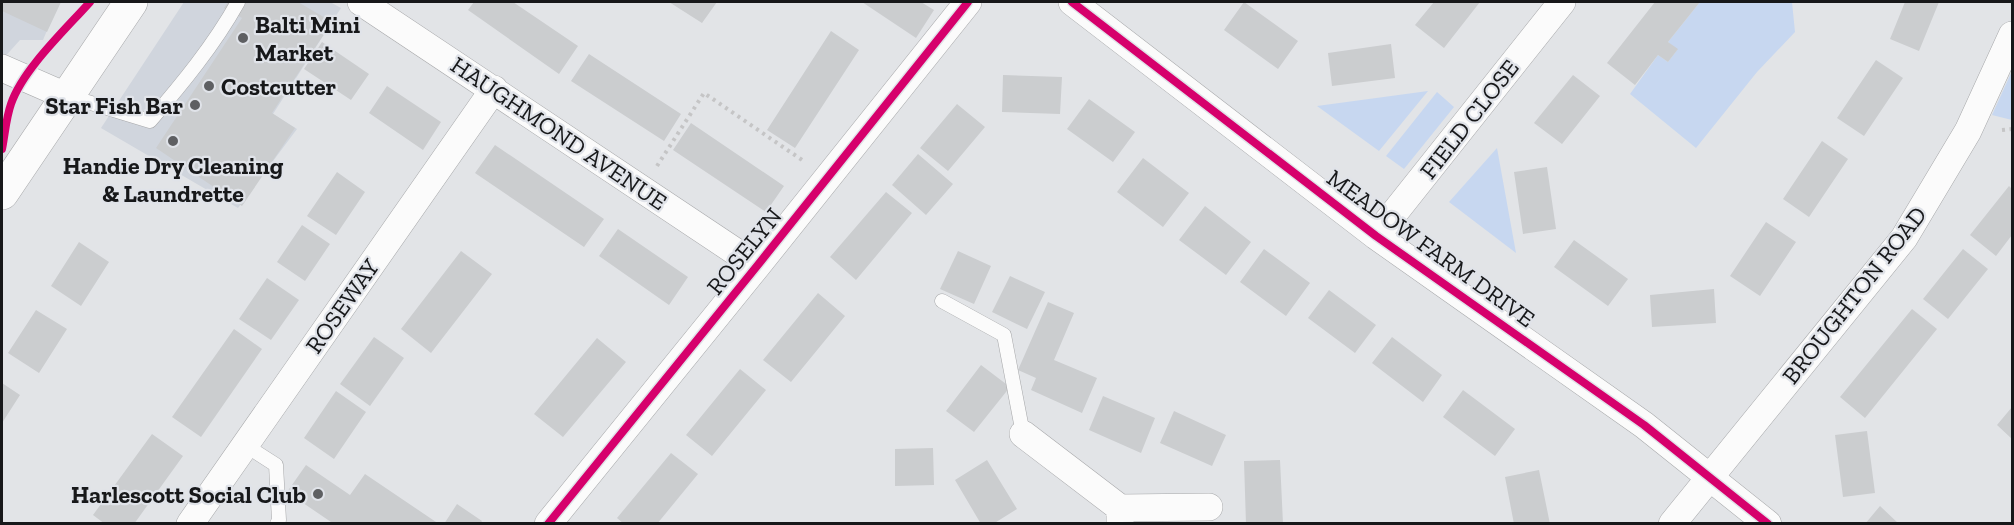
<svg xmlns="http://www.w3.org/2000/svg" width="2014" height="525" font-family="'Zilla Slab',serif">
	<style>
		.built { fill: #d0d5dd }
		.green { fill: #c7d7f0 }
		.building { fill: #cbcdcf }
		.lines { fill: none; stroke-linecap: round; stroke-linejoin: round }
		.lane-casing { stroke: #a7a8aa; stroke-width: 15 }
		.street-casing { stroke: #a7a8aa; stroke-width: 28 }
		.primary-casing { stroke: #a7a8aa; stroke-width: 34 }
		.path { stroke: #c5c5c6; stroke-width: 4; stroke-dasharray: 3 4.5; stroke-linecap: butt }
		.lane { stroke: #fbfbfb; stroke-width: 14 }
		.street { stroke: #fbfbfb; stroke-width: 27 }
		.primary { stroke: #fbfbfb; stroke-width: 33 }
		.cycleway-casing { stroke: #e0e3e9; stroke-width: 11 }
		.cycleway { stroke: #d6006c; stroke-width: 8 }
		.poi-dot { fill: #5e5f62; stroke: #e0e3e9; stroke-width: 2 }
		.labels { text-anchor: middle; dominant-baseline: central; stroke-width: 4.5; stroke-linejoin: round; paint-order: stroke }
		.poi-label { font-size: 24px; font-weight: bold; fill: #17181a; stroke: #e0e3e9; text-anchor: start }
		.street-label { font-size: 24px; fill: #17181a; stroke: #e0e3e9 }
	</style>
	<rect width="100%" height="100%" fill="#e2e4e7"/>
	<path class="built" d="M2 2H59L43 40H20L2 60Z
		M184 2H330L341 8 273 114 297 129 238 208 101 128Z"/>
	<path class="green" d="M1700 2H1792L1795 32 1757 72 1696 148 1630 94 1658 55 1668 62 1677 50 1668 42Z
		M2012 71V120L1992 115Z
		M1428 91 1379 151 1317 106Z
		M1437 92 1454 107 1404 169 1386 156Z
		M1497 148 1516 253 1449 202Z"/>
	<path class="building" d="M2 2H61L47 32 2 11Z
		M228 2H298L332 22 272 113 295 128 242 206 156 148 242 18 224 8Z
		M474 2H513L578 46 559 74 468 10Z
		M669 2H717L702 23Z
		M862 2H921L934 10 916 38Z
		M1244 2 1298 41 1278 69 1224 30Z
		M1434 2H1480L1444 48 1415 25Z
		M1655 2H1700L1668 42 1678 49 1668 62 1658 55 1635 85 1607 63Z
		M1905 2H1939L1919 51 1890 39Z
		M831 31 859 50 795 148 767 130Z
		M322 42 369 74 351 100 304 69Z
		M1391 44 1395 78 1332 86 1328 53Z
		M589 54 681 114 664 141 571 81Z
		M1876 60 1903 78 1864 136 1837 118Z
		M1003 75 1062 77 1060 114 1002 112Z
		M1573 75 1600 96 1562 144 1534 123Z
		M387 86 441 122 423 150 369 113Z
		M1089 99 1135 132 1113 162 1067 129Z
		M957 104 985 127 948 171 920 148Z
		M691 123 784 186 766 212 673 150Z
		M1822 141 1848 159 1809 217 1783 199Z
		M495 145 604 219 584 247 475 173Z
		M918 154 953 184 926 215 892 185Z
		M1143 158 1189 193 1163 227 1117 192Z
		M1547 167 1556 229 1523 234 1514 172Z
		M337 172 365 192 336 235 307 216Z
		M2009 186 2012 189V235L1996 256 1970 235Z
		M886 192 912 213 856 280 830 257Z
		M1205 206 1251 242 1226 275 1179 240Z
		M1766 222 1796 242 1760 296 1730 276Z
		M302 225 330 244 305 281 277 262Z
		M618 229 688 277 669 305 599 256Z
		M1574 240 1628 279 1608 306 1554 267Z
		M79 242 109 262 81 306 51 286Z
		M1264 249 1310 283 1286 316 1240 282Z
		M1963 249 1988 269 1948 319 1923 299Z
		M461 251 492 274 431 353 401 329Z
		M958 251 991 266 974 304 940 289Z
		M1010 276 1045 292 1027 329 992 312Z
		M267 278 299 300 271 340 239 319Z
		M1714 289 1716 323 1652 327 1650 295Z
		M1329 290 1376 325 1355 353 1308 318Z
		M818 293 845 316 791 382 763 360Z
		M1048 302 1074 313 1054 360 1097 378 1082 413 1031 390 1036 378 1018 370Z
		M1912 309 1937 329 1865 418 1840 397Z
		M36 310 67 329 39 373 8 353Z
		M234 329 262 349 201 437 172 417Z
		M374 337 404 358 370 406 340 384Z
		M1392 337 1442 375 1423 402 1372 363Z
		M597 338 626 362 563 437 534 414Z
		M981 365 1010 387 974 432 946 411Z
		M740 369 766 390 712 456 686 435Z
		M2 383 20 395 2 423Z
		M1463 390 1515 429 1495 456 1443 417Z
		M336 391 366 412 334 459 304 438Z
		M1103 396 1155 418 1141 453 1089 430Z
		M2012 407V439L1997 425Z
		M1174 411 1226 435 1212 466 1160 443Z
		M1867 431 1875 493 1843 497 1835 435Z
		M152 434 183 456 134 524H105L93 515Z
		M933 448 934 485 895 486V449Z
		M671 453 698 474 657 524H624L617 518Z
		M987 460 1017 509 993 524H981L955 480Z
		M1280 460 1283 524H1246L1244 461Z
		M306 465 350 495 365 474 439 524H330L331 522 287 492Z
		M1539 470 1550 524H1514L1505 477Z
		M457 504 482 521 480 524H444Z
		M1880 506 1899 524H1865Z"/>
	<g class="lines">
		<defs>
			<path id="lane" d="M68 96 150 121C182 84 214 45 238 2
				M942 301 1004 335 1023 434
				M245 445 276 465 279 520 277 524"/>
			<path id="street" d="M361 2 757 266
				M1072 2 1376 236 1644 425 1768 524
				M2 68 66 96
				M1376 236 1562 2
				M1023 434 1120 508V524
				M1120 508 1209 507
				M190 524 494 89
				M548 524 757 266 968 2
				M1672 524 1904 238 1968 131 2012 35"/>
			<path id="primary" d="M2 193 131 2"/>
		</defs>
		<use href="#lane" class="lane-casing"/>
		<use href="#street" class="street-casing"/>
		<use href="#primary" class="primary-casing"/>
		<path class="path" d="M2002 130 2012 129
			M657 166 704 93 805 162"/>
		<use href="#lane" class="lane"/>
		<use href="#street" class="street"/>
		<use href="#primary" class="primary"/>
		<defs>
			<path id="cycleway" d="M1072 2 1376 236 1644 425 1768 524
				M2 149C5 134 6 118 11 104 23 69 66 29 90 2
				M548 524 757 266 968 2"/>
		</defs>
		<use href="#cycleway" class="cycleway-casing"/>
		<use href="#cycleway" class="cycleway"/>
	</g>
	<g class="poi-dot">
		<circle cx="243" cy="38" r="6"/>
		<circle cx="209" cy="86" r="6"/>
		<circle cx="195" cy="105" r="6"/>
		<circle cx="173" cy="141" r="6"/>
		<circle cx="318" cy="494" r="6"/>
	</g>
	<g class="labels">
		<g class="poi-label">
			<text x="255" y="24">Balti Mini<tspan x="255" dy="28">Market</tspan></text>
			<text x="221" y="86">Costcutter</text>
			<text x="183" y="105" text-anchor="end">Star Fish Bar</text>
			<text x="173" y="165" text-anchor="middle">Handie Dry Cleaning<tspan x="173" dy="28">&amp; Laundrette</tspan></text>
			<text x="306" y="494" text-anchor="end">Harlescott Social Club</text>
		</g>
		<g class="street-label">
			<text transform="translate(1469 119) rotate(-52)">FIELD CLOSE</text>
			<text transform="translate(559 133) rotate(34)">HAUGHMOND AVENUE</text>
			<text transform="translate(1431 248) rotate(36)">MEADOW FARM DRIVE</text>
			<text transform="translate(744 251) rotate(-51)">ROSELYN</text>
			<text transform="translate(1854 295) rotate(-52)">BROUGHTON ROAD</text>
			<text transform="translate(342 306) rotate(-55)">ROSEWAY</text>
		</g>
	</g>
	<rect width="2014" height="525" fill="none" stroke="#17181a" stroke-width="6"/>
</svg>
